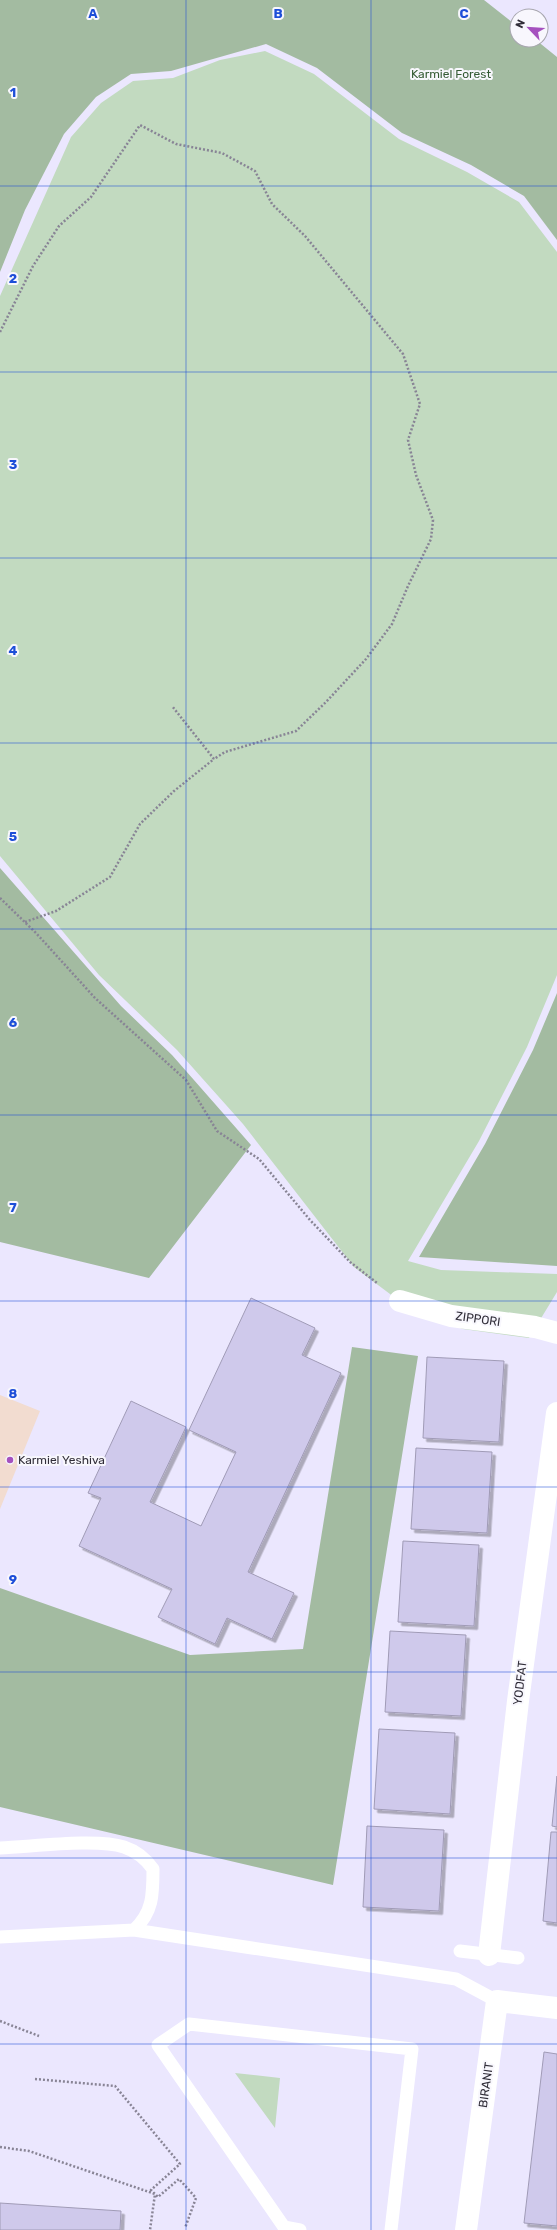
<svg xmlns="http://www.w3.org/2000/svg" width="557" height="2230" font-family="Rubik,sans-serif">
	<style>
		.education { fill: #f2dcd0 }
		.green { fill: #c2dac0 }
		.forest { fill: #a3bba1 }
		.building { fill: #cfc9eb; stroke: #a09bb6; filter: url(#shadow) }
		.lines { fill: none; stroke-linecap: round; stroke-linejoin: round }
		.path { stroke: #888495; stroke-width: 2.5; stroke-dasharray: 2 2; stroke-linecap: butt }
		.lane { stroke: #fff; stroke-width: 13 }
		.street { stroke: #fff; stroke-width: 22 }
		.grid { fill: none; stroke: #1d4ed8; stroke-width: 1; stroke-opacity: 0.55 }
		.poi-dot { fill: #a551bf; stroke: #f8f7fd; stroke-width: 1.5 }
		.labels { text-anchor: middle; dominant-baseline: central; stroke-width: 4; stroke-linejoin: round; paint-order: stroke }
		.park-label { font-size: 12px; fill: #355b34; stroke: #f8f7fd }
		.street-label { font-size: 12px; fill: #312e39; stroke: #f8f7fd }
		.poi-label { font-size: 12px; fill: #312e39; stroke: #f8f7fd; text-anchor: start }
		.grid-label { font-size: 13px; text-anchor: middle; font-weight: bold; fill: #1d4ed8; stroke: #f8f7fd; stroke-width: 4; stroke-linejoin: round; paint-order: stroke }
	</style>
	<defs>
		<filter id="shadow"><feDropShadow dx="3.5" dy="3.5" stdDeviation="0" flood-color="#0004"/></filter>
	</defs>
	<rect width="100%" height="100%" fill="#ebe7fe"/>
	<path class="education" d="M0 1395 40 1411 0 1509Z"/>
	<path class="green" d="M265 51 314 74 399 139 467 172 519 202 557 252V975L527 1047 479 1141 408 1261 441 1270 557 1274V1292L529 1338 463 1329 414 1312 354 1267 243 1124 177 1050 99 975 0 856V296L71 137 101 103 133 81 173 78 220 60Z
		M235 2073 280 2078 275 2128Z"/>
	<path class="forest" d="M0 0H484L517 26V40H536L557 57V240L524 196 471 165 402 133 317 68 266 44 171 71 131 74 96 97 64 134 25 210 0 272Z
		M0 868 121 1006 172 1055 251 1145 149 1278 0 1242Z
		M557 993V1266L419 1257 485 1144 533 1050Z
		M352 1347 418 1356 333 1885 0 1807V1588L190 1655 303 1649Z"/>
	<path class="building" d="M251 1298 315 1328 302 1355 341 1373 248 1572 294 1593 272 1639 227 1618 215 1644 158 1617 172 1589 79 1546 101 1498 88 1493 131 1401 186 1427 150 1502 201 1526 236 1452 189 1430Z
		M427 1357 504 1361 499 1442 423 1438Z
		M416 1448 492 1452 487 1533 411 1529Z
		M403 1541 479 1545 474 1626 398 1622Z
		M390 1631 466 1635 461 1716 385 1712Z
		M379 1729 455 1733 450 1814 374 1809Z
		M557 1776V1827L552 1826Z
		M367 1826 444 1830 439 1911 363 1907Z
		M551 1832H557V1923L543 1921Z
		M544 2052 557 2054V2226L524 2223Z
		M0 2203 121 2211 120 2230H0Z"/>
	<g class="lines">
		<path class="path" d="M0 332 33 266 59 226 91 197 140 125 176 144 222 153 255 171 272 204 305 236 403 354 420 404 408 440 416 475 433 520 431 539 408 586 392 624 366 659 326 702 296 731 225 752 214 759 172 706
			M0 898 36 933 95 998 186 1080 217 1131 259 1159 310 1220 350 1262 377 1283
			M25 922 56 911 110 877 140 824 174 791 214 759
			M0 2021 39 2036
			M35 2079 115 2086 180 2164 151 2190 158 2197 179 2179 196 2198 185 2228
			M0 2147 29 2151 155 2194 150 2230"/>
		<path class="lane" d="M0 1848C31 1847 96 1838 124 1847 136 1851 146 1859 153 1869 153 1895 153 1912 134 1930
			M0 1937 134 1930 456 1979 497 2001
			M460 1951 518 1958
			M300 2230 284 2227 158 2045 189 2024 412 2049 391 2230"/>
		<path class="street" d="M400 1301 451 1316 535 1327 557 1333
			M489 1955 518 1701 557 1413
			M466 2230 497 2001 557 2008"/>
	</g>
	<path class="grid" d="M186 0V2230M371 0V2230M0 186H557M0 372H557M0 558H557M0 743H557M0 929H557M0 1115H557M0 1301H557M0 1487H557M0 1672H557M0 1858H557M0 2044H557"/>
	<circle class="poi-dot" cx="10" cy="1460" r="4"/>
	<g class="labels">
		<g class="park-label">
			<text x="451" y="74">Karmiel Forest</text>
		</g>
		<g class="street-label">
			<text transform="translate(478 1319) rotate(8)">ZIPPORI</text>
			<text transform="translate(520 1683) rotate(-83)">YODFAT</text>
			<text transform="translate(486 2085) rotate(-82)">BIRANIT</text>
		</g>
		<g class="poi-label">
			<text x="18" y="1460">Karmiel Yeshiva</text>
		</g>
	</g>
	<g class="grid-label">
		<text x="93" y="18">A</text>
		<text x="278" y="18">B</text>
		<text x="464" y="18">C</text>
		<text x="13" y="97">1</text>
		<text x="13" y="283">2</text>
		<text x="13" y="469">3</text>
		<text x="13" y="655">4</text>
		<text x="13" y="841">5</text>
		<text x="13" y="1027">6</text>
		<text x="13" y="1212">7</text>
		<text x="13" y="1398">8</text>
		<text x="13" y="1584">9</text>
	</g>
	<g transform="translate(529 28) rotate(295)"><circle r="19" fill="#f8f7fd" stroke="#a8a7af"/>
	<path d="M0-3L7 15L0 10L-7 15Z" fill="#a551bf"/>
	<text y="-6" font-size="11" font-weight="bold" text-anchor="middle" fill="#312e39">N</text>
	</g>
</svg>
